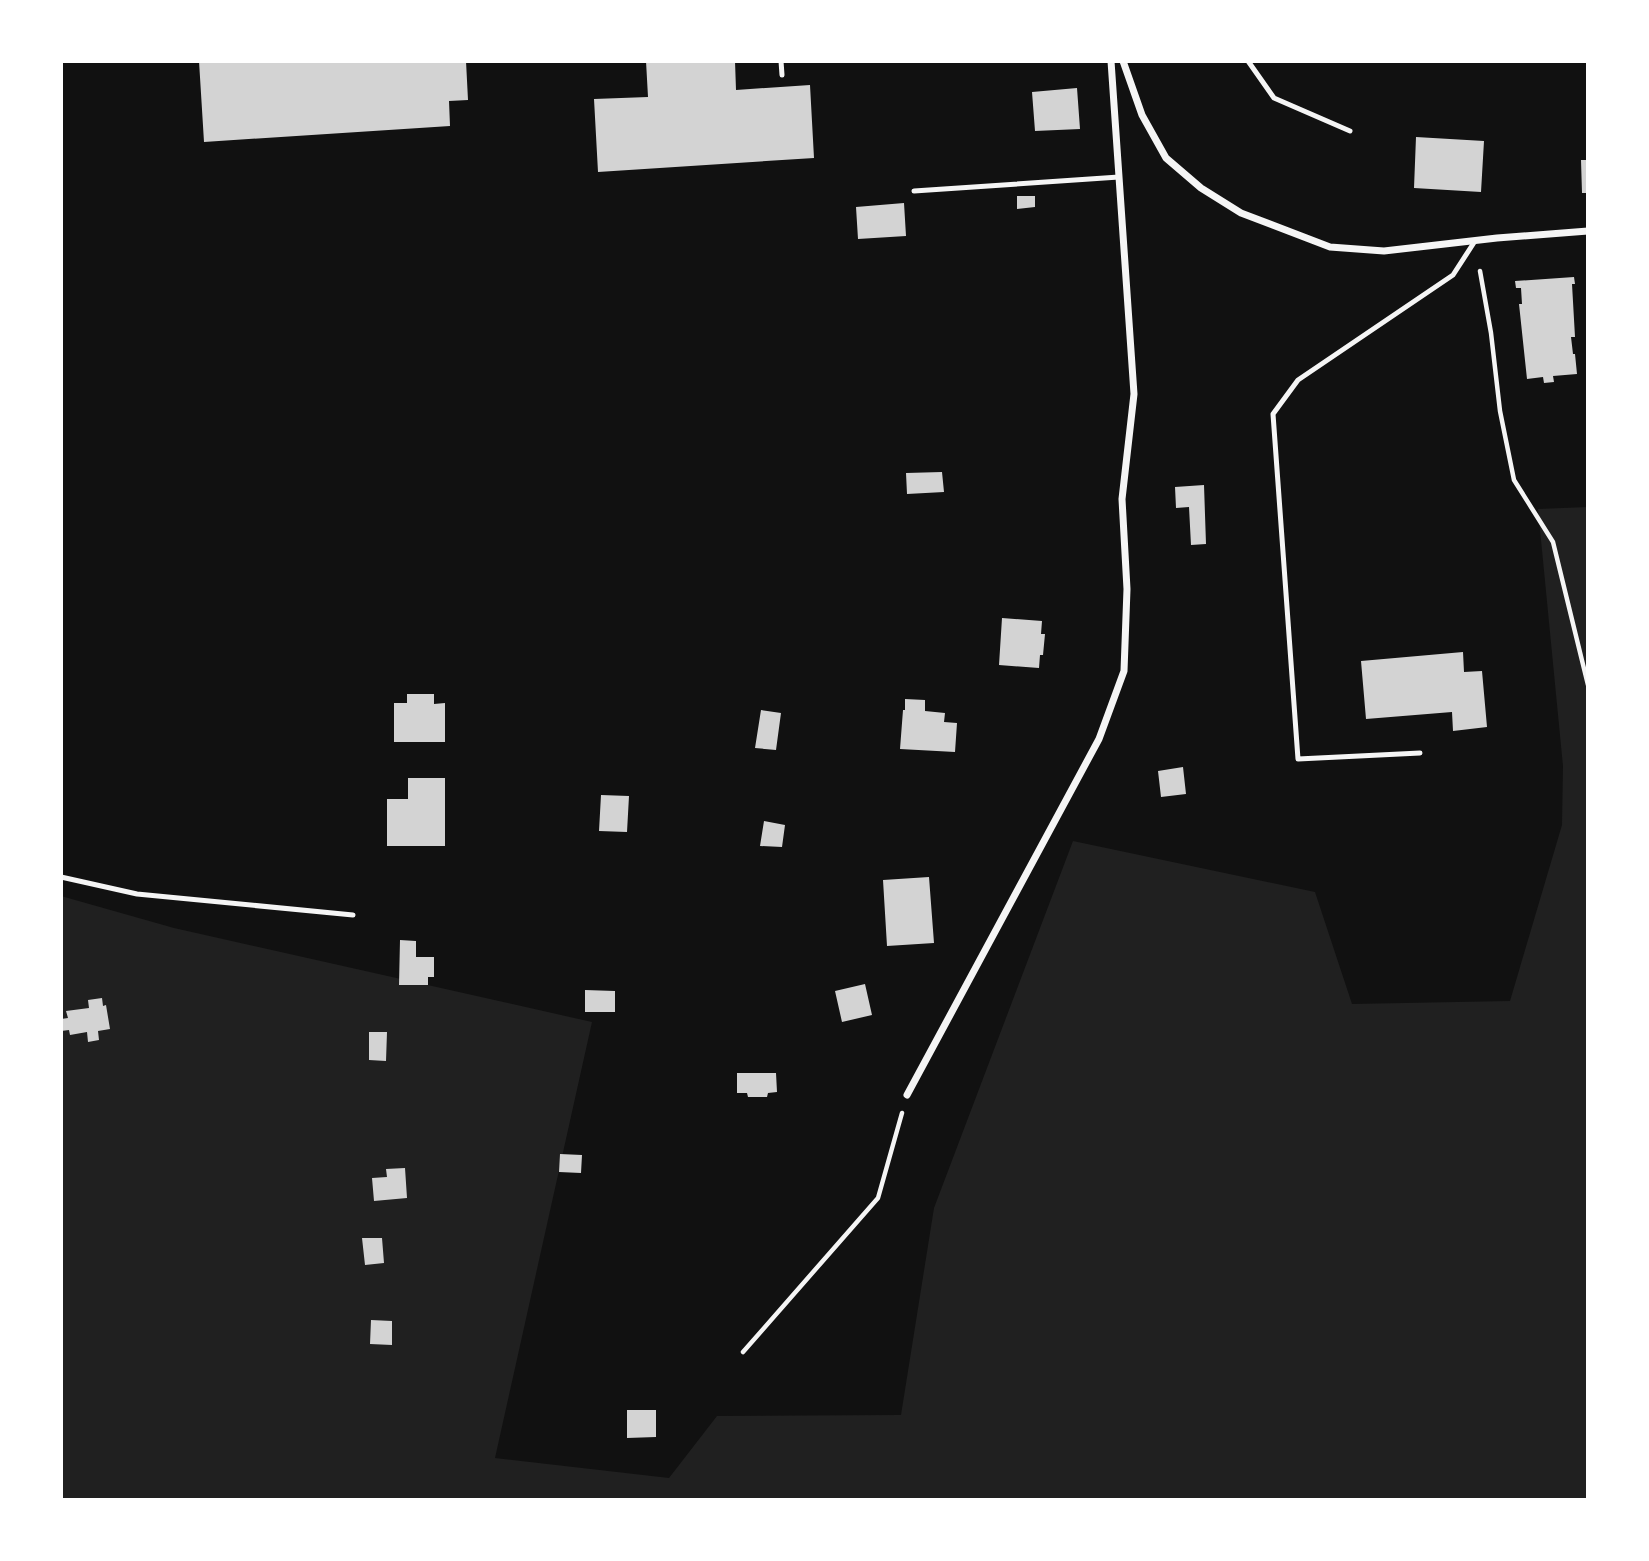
<svg xmlns="http://www.w3.org/2000/svg" width="1649" height="1561" font-family="'Roboto Serif',serif">
	<style>
		.green { fill: #202020 }
		.building { fill: #d3d3d3 }
		.lines { fill: none; stroke-linecap: round; stroke-linejoin: round }
		.path { stroke: #f5f5f5; stroke-width: 4.5 }
		.service { stroke: #f5f5f5; stroke-width: 5 }
		.minor { stroke: #f5f5f5; stroke-width: 7 }
	</style>
	<rect width="100%" height="100%" fill="#111"/>
	<path class="green" d="M1588 507V1500H61V896L174 928 592 1022 495 1458 669 1478 717 1416 901 1415 934 1208 1073 841 1315 892 1352 1004 1510 1001 1562 825 1563 766 1538 509Z"/>
	<path class="building" d="M199 61H466L468 100 449 101 450 126 204 142Z
		M646 61H735L736 90 810 85 814 158 598 172 594 99 648 97Z
		M1077 88 1080 129 1035 131 1032 92Z
		M1416 137 1484 141 1481 192 1414 188Z
		M1581 160H1588V193H1582Z
		M1017 196H1035V207L1017 209Z
		M904 203 906 236 858 239 856 207Z
		M1574 277 1575 284H1572L1575 337H1571L1573 354H1575L1577 374 1553 376 1554 382 1544 383 1543 377 1527 379 1519 304H1522L1521 288H1516L1515 281Z
		M942 472 944 492 907 494 906 473Z
		M1204 485 1206 544 1191 545 1189 507 1176 508 1175 487Z
		M1002 618 1042 621 1041 634H1045L1043 655H1040L1039 668 999 665Z
		M1463 652 1464 672 1482 671 1487 727 1453 731 1452 712 1366 719 1361 661Z
		M407 694H434V704L445 703V742H394V703H407Z
		M905 699 925 700V711L945 713 944 722 957 723 955 752 900 749 903 710H905Z
		M761 710 781 713 776 750 755 748Z
		M1183 767 1186 794 1161 797 1158 771Z
		M408 778H445V846H387V799H408Z
		M601 795 629 796 627 832 599 831Z
		M764 821 785 825 782 847 760 846Z
		M929 877 934 943 887 946 883 880Z
		M400 940 416 941V957H434V977H428V985H399Z
		M865 984 872 1015 842 1022 835 991Z
		M585 990 615 991V1012H585Z
		M102 998 103 1006 106 1005 110 1029 98 1031 99 1040 88 1042 87 1032 70 1035 69 1030 61 1031V1019L68 1018 66 1011 89 1008 88 1000Z
		M369 1032H387L386 1061 369 1060Z
		M737 1073H776L777 1092 768 1093 767 1097H748L747 1093H737Z
		M560 1154 582 1155 581 1173 559 1172Z
		M405 1168 407 1198 374 1201 372 1178 387 1177 386 1169Z
		M362 1238H382L384 1263 365 1265Z
		M371 1320 392 1321V1345L370 1344Z
		M627 1410H656V1437L627 1438Z"/>
	<g class="lines">
		<path class="path" d="M1480 271 1491 333 1500 411 1514 480 1553 542 1588 685
			M743 1352 878 1198 902 1113"/>
		<path class="service" d="M781 61 782 75
			M1248 61 1274 98 1350 131
			M914 191 1119 177
			M1420 753 1298 759 1273 414 1298 380 1453 275 1475 241
			M61 877 137 894 353 915"/>
		<path class="minor" d="M1123 61 1142 115 1166 158 1201 188 1241 213 1330 247 1384 251 1497 238 1588 231
			M907 1095 1099 739 1124 671 1127 589 1122 499 1134 394 1111 61"/>
	</g>
	<rect width="1649" height="1561" fill="none" stroke="#ffffff" stroke-width="126"/>
</svg>
